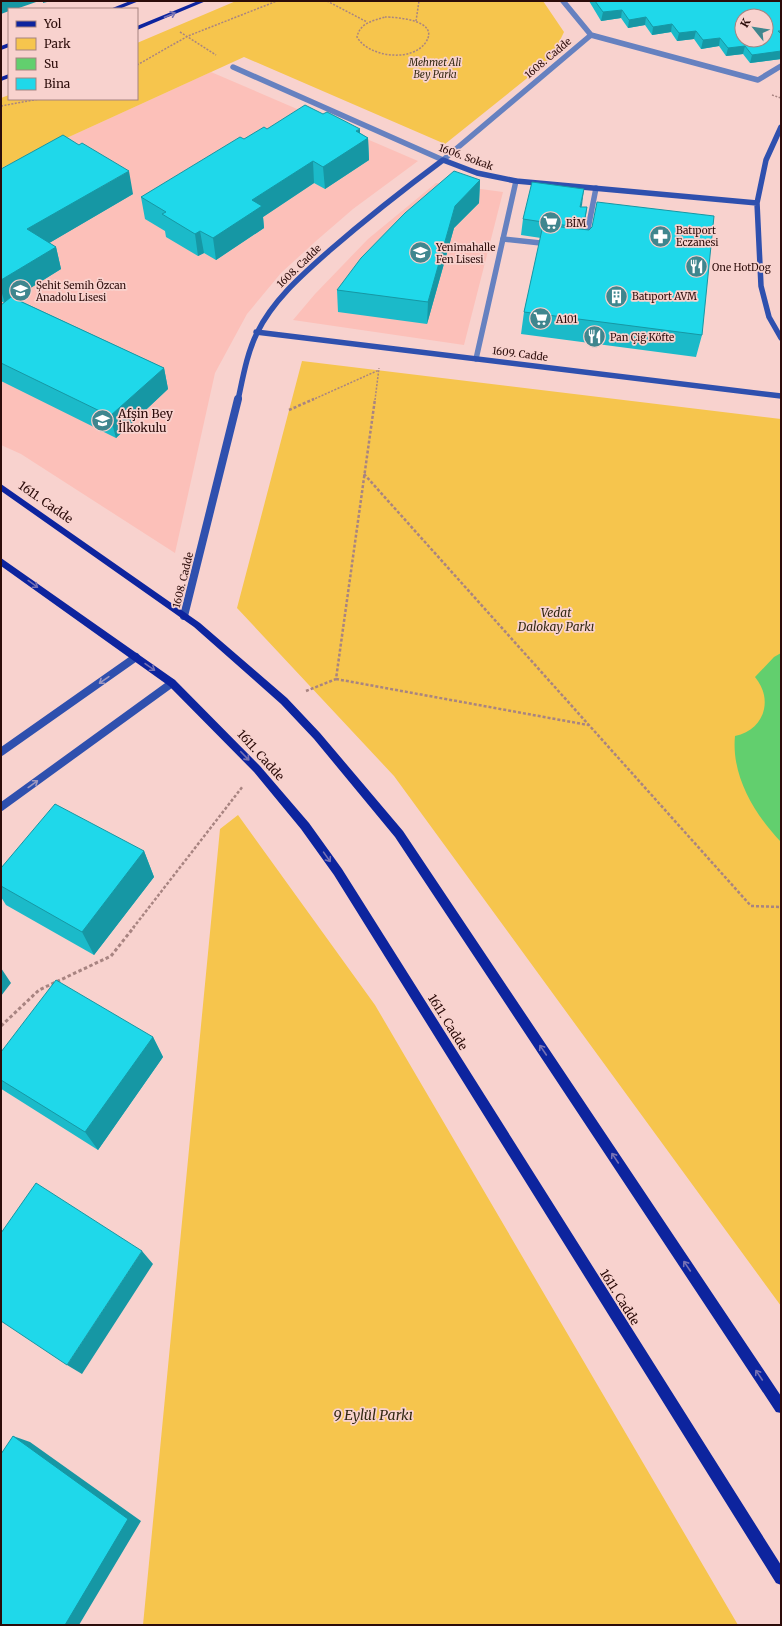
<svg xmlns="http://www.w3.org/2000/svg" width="782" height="1626" font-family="Merriweather,serif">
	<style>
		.built { fill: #fcc0b9 }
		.green { fill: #f6c54d }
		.water { fill: #62cf6e }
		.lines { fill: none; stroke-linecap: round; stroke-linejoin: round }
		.path-far2 { stroke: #a88481; stroke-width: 1.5; stroke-dasharray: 2 1.5; stroke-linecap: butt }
		.path-far1 { stroke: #a88481; stroke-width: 2.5; stroke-dasharray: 3 2; stroke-linecap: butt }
		.path { stroke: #a88481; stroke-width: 3; stroke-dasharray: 3.5 2.5; stroke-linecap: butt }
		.lane { stroke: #6681c0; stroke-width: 5.5 }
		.street { stroke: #6681c0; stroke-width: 5.5 }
		.secondary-far1 { stroke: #2f50ae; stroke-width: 5.5 }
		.secondary { stroke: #2f50ae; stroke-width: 8 }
		.primary { fill: #0d249e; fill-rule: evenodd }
		.wall { fill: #1bbac9 }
		.shaded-wall { fill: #1697a4 }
		.building { fill: #1fd8ea; stroke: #1697a4; fill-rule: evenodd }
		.oneway { stroke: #7772b4 }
		.oneway2 { stroke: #9e98c0 }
		.labels { text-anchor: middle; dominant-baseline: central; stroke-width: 3.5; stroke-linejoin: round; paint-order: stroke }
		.far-street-label { font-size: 10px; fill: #2c0c0a; stroke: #f8d2ce }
		.far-park-label { font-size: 10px; font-style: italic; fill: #332912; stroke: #f8d2ce }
		.far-poi-label { font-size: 10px; fill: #2c0c0a; stroke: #f8d2ce; text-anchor: start }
		.poi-label { font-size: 12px; fill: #2c0c0a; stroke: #f8d2ce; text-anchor: start }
		.street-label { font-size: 12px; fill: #2c0c0a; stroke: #f8d2ce }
		.park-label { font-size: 12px; font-style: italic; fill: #332912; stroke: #f8d2ce }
		.near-park-label { font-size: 14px; font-style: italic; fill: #332912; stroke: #f8d2ce }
	</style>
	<rect width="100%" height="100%" fill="#f8d2ce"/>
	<path class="built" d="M211 72 418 161 353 209 316 241 281 273 247 314 215 373 175 553 21 454 1 445V168Z
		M436 183 503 192 464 345 293 320 315 294 368 239Z"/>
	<path class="green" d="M236 1H543L564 32 551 59 445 144 244 57 1 168V98L9 95V99H137V43Z
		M302 361 781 419V1306L394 776 237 608Z
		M238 815 375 1005 738 1625H143L220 829Z"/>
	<path class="water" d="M781 653V842C755 815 731 776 735 736 764 730 774 700 755 677L774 657Z"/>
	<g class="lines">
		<path class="path-far2" d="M327 1 367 22
			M385 17C396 17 440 20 426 42 412 63 368 57 357 37 360 23 372 21 385 17Z
			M416 21 419 1
			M180 32 216 55
			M137 65 188 36 277 1
			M772 95 781 98
			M1 106 39 99
			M312 400 379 370
			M375 400 379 368"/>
		<path class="path-far1" d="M289 410 314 399
			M364 474 751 906 781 907
			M336 679 588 725
			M306 691 336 679 375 399
			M133 928 243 786"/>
		<path class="path" d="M1 1026 39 990 111 956 134 927"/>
		<path class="lane" d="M503 239 550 244
			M586 239 596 188"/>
		<path class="street" d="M563 1 591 35 758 80 781 66
			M233 67 443 160 591 35
			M476 359 516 181"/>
		<path class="secondary-far1" d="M781 127 766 160 757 203 761 286 769 317 781 338
			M256 332 781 396
			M238 400C243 377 247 353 257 333 273 300 302 275 329 251 366 219 404 189 443 160L477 173 516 181 757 203"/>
		<path class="secondary" d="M184 616 238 399
			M1 752 136 657
			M1 807 172 683"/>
		<path class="primary" d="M130 1H139L119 9H110Z
			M198 1H206L137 30V26Z
			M9 43V47L1 50V46Z
			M9 74V78L1 81V77Z
			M1 484 200 623 287 698 320 733 403 831 781 1396V1413L776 1412 395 837 314 739 281 704 194 627 1 491Z
			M1 558 175 680 260 766 309 823 342 869 781 1565V1585L776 1583 334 875 301 829 254 772 169 686 1 566Z"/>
	</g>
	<path class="wall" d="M589 1H781V59L750 63 743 54 726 56 719 46 701 49 694 39 677 41 671 32 652 35 645 25 628 28 621 18 601 21Z
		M360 133 368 138 369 160 325 189 314 183 263 217 264 228 216 260 204 253 198 256 166 237 165 231 145 219 141 197 244 139Z
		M1 169 133 194 49 243 56 247 61 269 14 298 164 368 168 389 116 438 1 381V305L4 303 1 301Z
		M480 180 479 203 454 228 427 324 338 312 337 290Z
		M582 207H587L583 229 702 335 696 357 521 334 524 312 541 238 521 235 523 219Z
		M144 851 154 877 94 955 6 905 1 897V868Z
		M153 1037 163 1057 98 1150 3 1090 1 1089V1052Z"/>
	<path class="shaded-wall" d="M1 1H39L16 9H9V11L1 14Z
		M43 1H51L43 3Z
		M622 10 621 18 601 21 603 12Z
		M646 17 645 25 628 28 629 20Z
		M672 24 671 32 652 35 653 27Z
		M696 31 694 39 677 41 679 33Z
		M720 38 719 46 701 49 703 40Z
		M745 46 743 54 726 56 728 48Z
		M781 51V59L750 63 752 55Z
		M360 129V143L368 138 369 160 325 189 323 167 356 131Z
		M313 161 314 183 263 217 264 228 216 260 213 238 252 200Z
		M129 171 133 194 34 252 27 229Z
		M480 180 479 203 454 228 427 324 428 302 455 206Z
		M584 189 582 205 578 222 580 207Z
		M587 207 585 223 581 243 583 228Z
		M200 231 204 253 198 256 195 234Z
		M56 247 61 269 5 304 1 290V280Z
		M164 368 168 389 116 438 110 416Z
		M144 851 154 877 94 955 82 932Z
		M1 968 11 983 1 996Z
		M153 1037 163 1057 98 1150 85 1132Z
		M142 1251 153 1264 82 1374 67 1365Z
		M13 1436 30 1442 141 1521 79 1625H65Z"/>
	<path class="building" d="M595 1H781V31H778L781 34V51L752 55 745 46 728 48 720 38 703 40 696 31 679 33 672 24 653 27 646 17 629 20 622 10 603 12ZM742 16H766V40H742Z
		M305 105 323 114 327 112 360 129 356 131 368 138 323 167 313 161 252 200 262 206 213 238 200 231 195 234 162 214 166 212 141 197 240 137 244 139 264 127 267 129Z
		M63 135 79 145 82 143 129 171 27 229 56 247 1 280V169Z
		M454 171 480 180 455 206 428 302 337 290 361 258 405 213Z
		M532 182 584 189 580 207H587L583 228 523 219Z
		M597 202 714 216 702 335 524 312 543 225 589 230 592 227Z
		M11 297 164 368 110 416 1 363V305Z
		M55 804 144 851 82 932 1 886V868Z
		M56 980 153 1037 85 1132 1 1080V1052Z
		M36 1183 142 1251 67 1365 1 1321V1233Z
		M13 1436 128 1519 65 1625H1V1454Z"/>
	<defs><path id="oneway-shaft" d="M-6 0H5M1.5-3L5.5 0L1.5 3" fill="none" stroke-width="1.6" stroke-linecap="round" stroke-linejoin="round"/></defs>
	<g class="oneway">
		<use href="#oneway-shaft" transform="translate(170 15) rotate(-22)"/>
		<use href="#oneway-shaft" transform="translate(33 584) rotate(36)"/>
		<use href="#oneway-shaft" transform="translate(150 667) rotate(35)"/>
		<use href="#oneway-shaft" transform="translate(245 756) rotate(46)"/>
		<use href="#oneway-shaft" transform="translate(327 857) rotate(55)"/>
		<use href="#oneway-shaft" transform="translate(543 1050) rotate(-124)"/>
		<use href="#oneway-shaft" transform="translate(615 1158) rotate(-124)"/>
		<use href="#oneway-shaft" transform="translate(687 1266) rotate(-124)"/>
		<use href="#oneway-shaft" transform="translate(759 1375) rotate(-124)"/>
	</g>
	<g class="oneway2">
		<use href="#oneway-shaft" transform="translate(104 680) rotate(145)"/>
		<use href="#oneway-shaft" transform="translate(33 784) rotate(-36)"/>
	</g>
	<defs>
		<symbol id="supermarket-disc" viewBox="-11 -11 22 22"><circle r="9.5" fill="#3f868e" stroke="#f8d2ce"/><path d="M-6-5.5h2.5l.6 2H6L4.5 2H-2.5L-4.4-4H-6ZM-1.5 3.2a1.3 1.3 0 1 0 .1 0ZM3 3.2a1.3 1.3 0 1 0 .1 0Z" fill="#fff"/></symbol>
		<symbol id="pharmacy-disc" viewBox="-11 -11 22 22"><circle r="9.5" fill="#3f868e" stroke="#f8d2ce"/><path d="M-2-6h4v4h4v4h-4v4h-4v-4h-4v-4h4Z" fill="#fff"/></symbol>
		<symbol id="school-disc" viewBox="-11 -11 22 22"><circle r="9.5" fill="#3f868e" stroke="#f8d2ce"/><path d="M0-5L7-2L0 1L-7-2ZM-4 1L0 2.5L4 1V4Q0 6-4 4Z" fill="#fff"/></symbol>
		<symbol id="restaurant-disc" viewBox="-11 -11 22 22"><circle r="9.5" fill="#3f868e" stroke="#f8d2ce"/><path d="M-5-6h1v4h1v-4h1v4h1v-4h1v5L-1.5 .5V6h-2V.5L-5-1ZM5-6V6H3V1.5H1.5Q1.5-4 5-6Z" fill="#fff"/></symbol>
		<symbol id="building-disc" viewBox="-11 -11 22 22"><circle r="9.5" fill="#3f868e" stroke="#f8d2ce"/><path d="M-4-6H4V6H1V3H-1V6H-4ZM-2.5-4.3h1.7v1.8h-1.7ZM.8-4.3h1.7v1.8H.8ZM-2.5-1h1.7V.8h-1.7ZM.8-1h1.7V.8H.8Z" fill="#fff"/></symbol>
	</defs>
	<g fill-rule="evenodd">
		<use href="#supermarket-disc" x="538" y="210" width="25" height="25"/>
		<use href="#pharmacy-disc" x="648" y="224" width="25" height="25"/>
		<use href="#school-disc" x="408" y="240" width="25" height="25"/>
		<use href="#restaurant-disc" x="684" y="254" width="25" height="25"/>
		<use href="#school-disc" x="8" y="278" width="25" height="25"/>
		<use href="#building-disc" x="604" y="284" width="25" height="25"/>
		<use href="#supermarket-disc" x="528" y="306" width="25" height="25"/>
		<use href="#restaurant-disc" x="582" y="324" width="25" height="25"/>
		<use href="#school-disc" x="90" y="408" width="25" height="25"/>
	</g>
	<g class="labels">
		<g class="far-street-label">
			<text transform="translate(548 58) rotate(-40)">1608. Cadde</text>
			<text transform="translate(466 157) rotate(20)">1606. Sokak</text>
			<text transform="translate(299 266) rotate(-44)">1608. Cadde</text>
			<text transform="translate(520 354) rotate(7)">1609. Cadde</text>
			<text transform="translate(183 580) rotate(-76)">1608. Cadde</text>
		</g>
		<g class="far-park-label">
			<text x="435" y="62">Mehmet Ali<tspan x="435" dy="12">Bey Parkı</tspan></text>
		</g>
		<g class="far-poi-label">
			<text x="566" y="223">BİM</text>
			<text x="676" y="230">Batıport<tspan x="676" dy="12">Eczanesi</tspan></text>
			<text x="436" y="247">Yenimahalle<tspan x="436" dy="12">Fen Lisesi</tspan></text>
			<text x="712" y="267">One HotDog</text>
			<text x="36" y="285">Şehit Semih Özcan<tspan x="36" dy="12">Anadolu Lisesi</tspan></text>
			<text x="632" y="296">Batıport AVM</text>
			<text x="556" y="319">A101</text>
			<text x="610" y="337">Pan Çiğ Köfte</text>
		</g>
		<g class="poi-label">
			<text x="118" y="413">Afşin Bey<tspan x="118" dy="14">İlkokulu</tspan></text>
		</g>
		<g class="street-label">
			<text transform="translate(46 502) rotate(35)">1611. Cadde</text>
			<text transform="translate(261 755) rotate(48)">1611. Cadde</text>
			<text transform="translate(448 1022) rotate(58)">1611. Cadde</text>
			<text transform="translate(620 1297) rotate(58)">1611. Cadde</text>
		</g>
		<g class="park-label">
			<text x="556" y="612">Vedat<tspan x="556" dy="14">Dalokay Parkı</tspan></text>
		</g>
		<g class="near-park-label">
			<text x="373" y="1415">9 Eylül Parkı</text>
		</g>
	</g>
	<rect width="782" height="1626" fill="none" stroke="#2c0c0a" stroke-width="4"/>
	<rect x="8" y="8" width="130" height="92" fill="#f8d2ce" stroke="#a68380"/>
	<rect x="16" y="21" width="20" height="6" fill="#0d249e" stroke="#a68380"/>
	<text x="44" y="28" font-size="12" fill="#2c0c0a">Yol</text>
	<rect x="16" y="38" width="20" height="12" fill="#f6c54d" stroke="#a68380"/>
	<text x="44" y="48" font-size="12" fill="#2c0c0a">Park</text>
	<rect x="16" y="58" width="20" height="12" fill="#62cf6e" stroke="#a68380"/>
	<text x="44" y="68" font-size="12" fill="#2c0c0a">Su</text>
	<rect x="16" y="78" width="20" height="12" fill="#1fd8ea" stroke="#a68380"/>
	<text x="44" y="88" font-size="12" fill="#2c0c0a">Bina</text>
	<g transform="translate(754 28) rotate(300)"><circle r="19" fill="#f8d2ce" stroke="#a68380"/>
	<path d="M0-3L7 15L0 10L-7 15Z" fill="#3f868e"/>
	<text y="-6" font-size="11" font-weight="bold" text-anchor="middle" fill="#2c0c0a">K</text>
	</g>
</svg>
